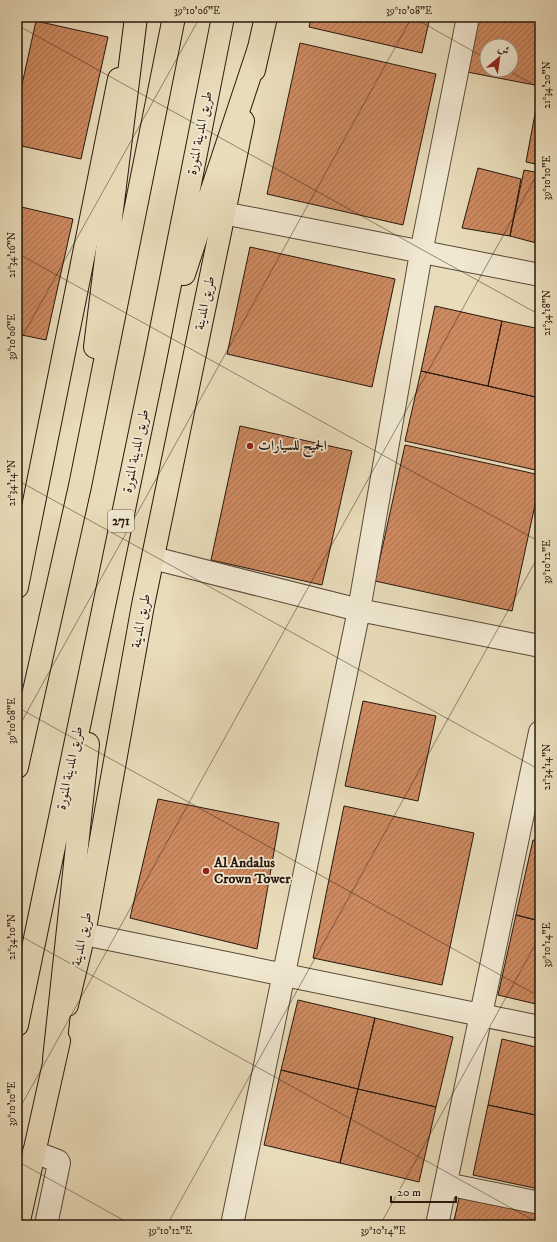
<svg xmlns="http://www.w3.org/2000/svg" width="557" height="1242" font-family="'IM FELL DW Pica',Amiri,serif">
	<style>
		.building { fill: url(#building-hatch); stroke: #28180d; fill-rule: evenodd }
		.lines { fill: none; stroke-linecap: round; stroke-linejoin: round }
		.minor-casing { stroke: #584938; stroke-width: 24 }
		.major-casing { stroke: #28180d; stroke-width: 24 }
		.highway-casing { stroke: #28180d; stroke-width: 24 }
		.minor { stroke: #f1e8d2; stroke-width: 22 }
		.major { stroke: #e9dcba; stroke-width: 22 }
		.highway { stroke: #e9dcba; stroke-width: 22 }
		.ticks { fill: none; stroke: #28180d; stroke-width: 1; stroke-opacity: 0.45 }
		.poi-dot { fill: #8f2418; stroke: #f1e8d2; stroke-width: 1.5 }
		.labels { text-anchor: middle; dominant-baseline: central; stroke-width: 3.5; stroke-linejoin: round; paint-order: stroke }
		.shield { fill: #f1e8d2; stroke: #645648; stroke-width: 1 }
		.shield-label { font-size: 13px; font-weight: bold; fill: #28180d }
		.street-label { font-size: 14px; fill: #28180d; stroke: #f1e8d2 }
		.poi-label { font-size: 14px; font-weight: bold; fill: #28180d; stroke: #f1e8d2; text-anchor: start }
		.neatline { fill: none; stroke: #28180d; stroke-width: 1.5 }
		.ticks-label { font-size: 10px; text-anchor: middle; fill: #28180d }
	</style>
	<defs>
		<pattern id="building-hatch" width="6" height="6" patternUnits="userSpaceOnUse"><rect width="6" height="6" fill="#ce8a61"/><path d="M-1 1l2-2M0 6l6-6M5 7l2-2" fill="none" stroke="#a7704e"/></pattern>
	</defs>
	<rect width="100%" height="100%" fill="#e9dcba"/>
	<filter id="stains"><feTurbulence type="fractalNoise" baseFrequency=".005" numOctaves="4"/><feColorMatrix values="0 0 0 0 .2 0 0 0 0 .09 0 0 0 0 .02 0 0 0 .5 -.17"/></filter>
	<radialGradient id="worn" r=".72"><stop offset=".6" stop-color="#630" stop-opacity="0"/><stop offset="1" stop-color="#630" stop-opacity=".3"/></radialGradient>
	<path class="building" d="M311 17H430L422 53 309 27Z
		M477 17H540V86L467 72ZM487 46H511V70H487Z
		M36 21 108 37 81 159 17 145V107Z
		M300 43 436 74 403 225 267 194Z
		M540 87V165L526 162Z
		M478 168 521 179 510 236 462 228Z
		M524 170 540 173V244L510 236Z
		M17 206 73 219 46 340 17 334Z
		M250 247 395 279 372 387 227 354Z
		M435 306 502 321 488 386 421 371Z
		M502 321 540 329V398L488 386Z
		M421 371 540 398V471L405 441Z
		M240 426 352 451 322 585 211 560Z
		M405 445 540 475V482L512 611 375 581Z
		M363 701 436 716 418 801 345 786Z
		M158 799 279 823 257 949 130 918Z
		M344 806 474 833 442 985 313 958Z
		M533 840 540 841V921L516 915Z
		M516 915 540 921V1005L498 995Z
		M298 1000 375 1018 358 1089 281 1070Z
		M375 1018 453 1037 436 1107 358 1089Z
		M502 1039 540 1048V1116L488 1105Z
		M281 1070 358 1089 340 1163 264 1145Z
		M358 1089 436 1107 419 1182 340 1163Z
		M488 1105 540 1116 539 1189 473 1175Z
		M460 1194 540 1213V1225H453Z"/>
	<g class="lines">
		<defs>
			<path id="minor" d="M223 213 540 275
				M153 558 359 610 540 646
				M84 934 540 1027
				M34 1152 58 1161 59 1163 46 1225
				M446 1184 540 1203
				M232 1225 359 610 421 253 468 17
				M437 1225 540 732"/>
			<path id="major" d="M254 70 266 17
				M17 587 119 79
				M67 1005 84 934 143 605 243 121
				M18 1225 59 1041"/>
			<path id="highway" d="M184 274 258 51
				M95 347 136 17
				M17 767 80 486 174 17
				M17 1025 155 360 223 17
				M54 1059 88 744"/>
		</defs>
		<use href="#minor" class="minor-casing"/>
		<use href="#major" class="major-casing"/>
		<use href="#highway" class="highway-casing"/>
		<use href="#minor" class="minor"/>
		<use href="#major" class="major"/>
		<use href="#highway" class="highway"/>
	</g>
	<path class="ticks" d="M412 17 487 59M17 25 540 315M507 70 540 88M17 253 540 542M17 346 200 17M17 480 540 770M17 707 540 997M17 730 412 17M17 934 540 1224M17 1113 540 169M17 1161 132 1225M167 1225 540 553M380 1225 540 936"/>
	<g class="poi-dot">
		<circle cx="250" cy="446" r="4"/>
		<circle cx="206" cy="871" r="4"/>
	</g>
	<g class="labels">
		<rect class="shield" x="108" y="510" width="26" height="22" rx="3"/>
		<g class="shield-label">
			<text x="121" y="521">271</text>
		</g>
		<g class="street-label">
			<text transform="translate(200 133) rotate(-79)">طريق المدينة المنورة</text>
			<text transform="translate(205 303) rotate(-78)">طريق المدينة</text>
			<text transform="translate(136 451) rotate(-78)">طريق المدينة المنورة</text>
			<text transform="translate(141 621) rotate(-79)">طريق المدينة</text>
			<text transform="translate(70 768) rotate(-78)">طريق المدينة المنورة</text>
			<text transform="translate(82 939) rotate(-78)">طريق المدينة</text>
		</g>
		<g class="poi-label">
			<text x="258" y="446">الجميح للسيارات</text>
			<text x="214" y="863">Al Andalus<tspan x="214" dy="16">Crown Tower</tspan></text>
		</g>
	</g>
	<rect width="557" height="1242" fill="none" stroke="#e9dcba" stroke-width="44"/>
	<g transform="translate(499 58) rotate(29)"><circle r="19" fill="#f1e8d2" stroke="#a19583"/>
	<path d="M0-3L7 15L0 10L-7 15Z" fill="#8f2418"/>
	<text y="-6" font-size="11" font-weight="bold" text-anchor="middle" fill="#28180d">ش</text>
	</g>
	<path d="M391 1196v6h65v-6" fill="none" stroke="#28180d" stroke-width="2"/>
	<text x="397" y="1196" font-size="12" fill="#28180d" stroke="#f1e8d2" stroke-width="3" paint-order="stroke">20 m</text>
	<rect x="22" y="22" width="513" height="1198" class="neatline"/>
	<g class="ticks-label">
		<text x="197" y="14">39°10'06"E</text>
		<text x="409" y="14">39°10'08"E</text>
		<text transform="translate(546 85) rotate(-90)" y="4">21°34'20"N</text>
		<text transform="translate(546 178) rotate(-90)" y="4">39°10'10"E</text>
		<text transform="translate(11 255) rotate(-90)" y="4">21°34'16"N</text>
		<text transform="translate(546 313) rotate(-90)" y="4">21°34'18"N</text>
		<text transform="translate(11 337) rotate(-90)" y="4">39°10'06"E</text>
		<text transform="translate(11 483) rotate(-90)" y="4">21°34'14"N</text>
		<text transform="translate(546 562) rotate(-90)" y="4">39°10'12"E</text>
		<text transform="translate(11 721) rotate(-90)" y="4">39°10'08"E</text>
		<text transform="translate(546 767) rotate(-90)" y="4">21°34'14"N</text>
		<text transform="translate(11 937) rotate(-90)" y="4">21°34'10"N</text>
		<text transform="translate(546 945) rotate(-90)" y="4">39°10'14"E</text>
		<text transform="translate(11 1104) rotate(-90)" y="4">39°10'10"E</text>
		<text x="170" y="1234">39°10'12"E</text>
		<text x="383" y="1234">39°10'14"E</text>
	</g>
	<rect width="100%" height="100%" filter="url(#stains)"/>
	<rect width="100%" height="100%" fill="url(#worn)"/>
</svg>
